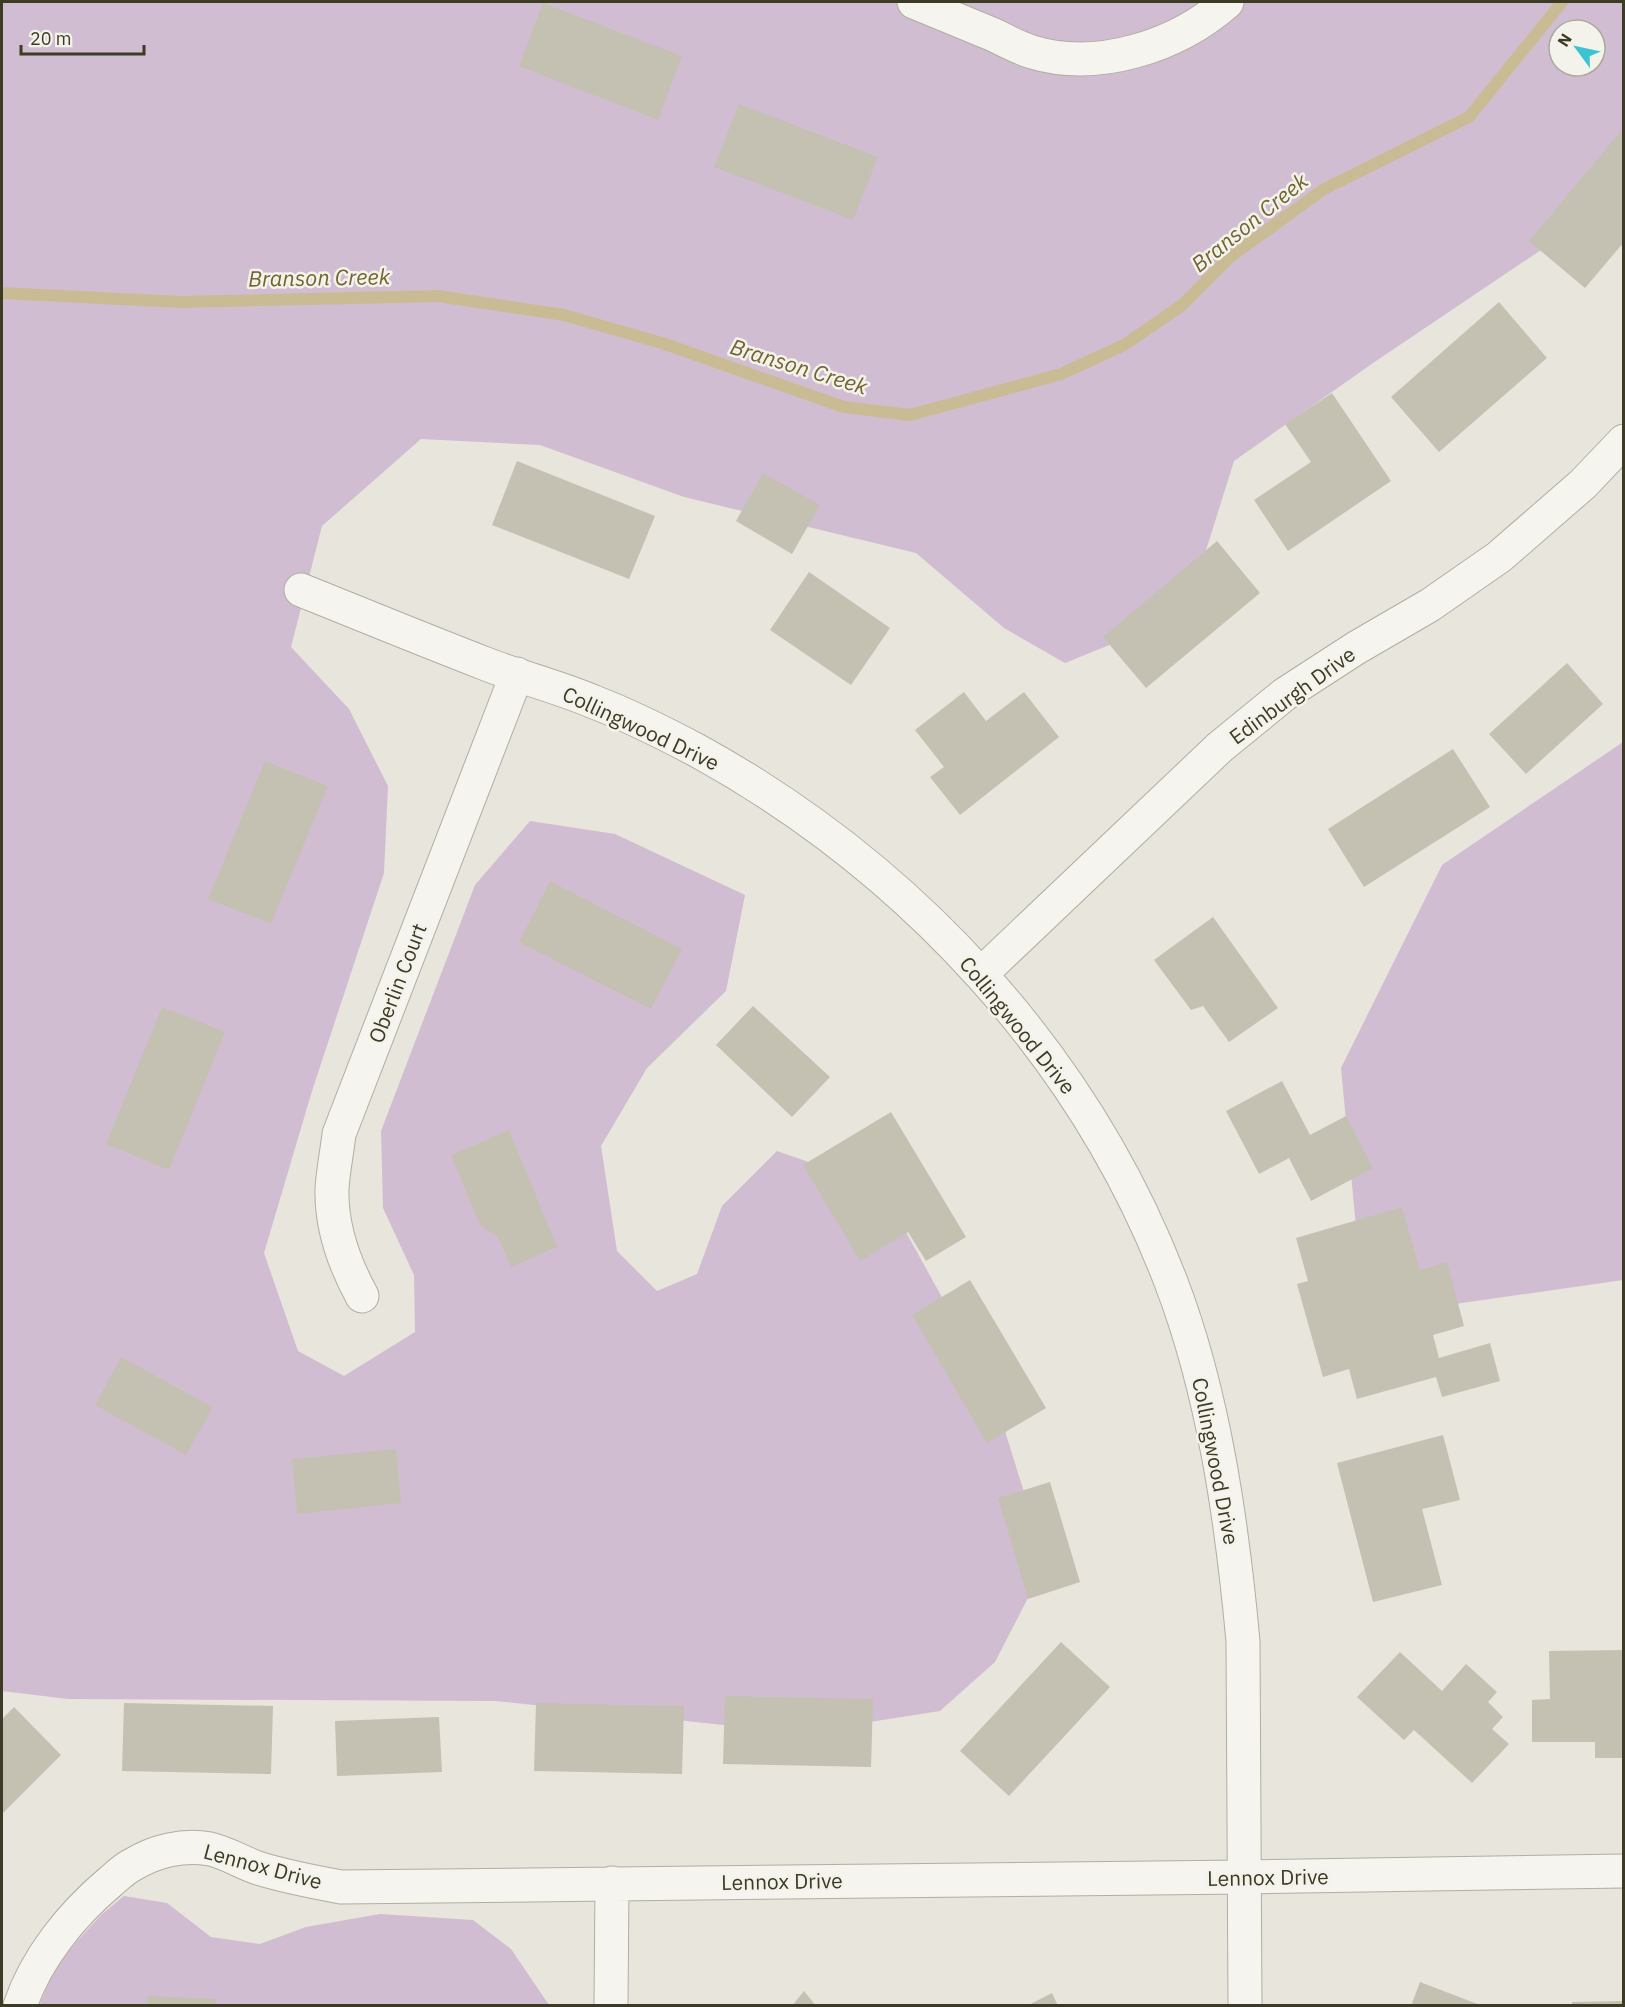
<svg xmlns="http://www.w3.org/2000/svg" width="1625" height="2007" font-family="'IBM Plex Sans',sans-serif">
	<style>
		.green { fill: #d1bdd1; fill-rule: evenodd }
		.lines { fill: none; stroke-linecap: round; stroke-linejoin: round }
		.stream { stroke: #c9bc95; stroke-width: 12 }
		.building { fill: #c4c1b3 }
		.minor-casing { stroke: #b1aea1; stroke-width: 35 }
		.minor { stroke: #f5f4ee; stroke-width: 33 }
		.labels { text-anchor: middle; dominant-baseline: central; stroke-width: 5; stroke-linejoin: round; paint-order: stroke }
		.street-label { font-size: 21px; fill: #3d3a25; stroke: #f4f3eb }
		.water-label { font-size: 22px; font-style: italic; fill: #72642e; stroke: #f4f3eb }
	</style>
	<rect width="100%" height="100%" fill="#e7e5dc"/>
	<path class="green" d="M2 2H1623V185L1599 211 1373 363 1234 461 1186 614 1065 663 1004 628 916 553 684 497 540 445 421 439 322 526 291 647 349 709 388 786 384 873 312 1091 264 1253 298 1351 344 1376 415 1332 414 1275 383 1208 381 1131 475 885 530 821 615 834 745 895 726 991 647 1068 601 1146 617 1251 657 1291 697 1274 722 1206 777 1151 881 1187 991 1386 1046 1563 995 1662 940 1711 799 1733 495 1701 68 1699 2 1691ZM1559 30H1595V66H1559Z
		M1623 742V1280L1455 1304 1356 1227 1341 1068 1442 865Z
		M124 1896 167 1903 211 1937 260 1944 306 1927 380 1914 473 1920 511 1949 549 2005 39 2006 56 1964 101 1915Z"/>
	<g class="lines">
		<path class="stream" d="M2 293 180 302 438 296 564 315 662 343 844 407 910 415 1061 374 1124 345 1181 306 1230 257 1324 189 1469 117 1562 2"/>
	</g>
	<path class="building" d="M543 3 682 56 658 120 519 66Z
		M739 104 878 157 853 220 714 167Z
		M1621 131 1624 133V242L1585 288 1529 241Z
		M1499 302 1547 358 1439 452 1391 397Z
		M1332 393 1391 481 1288 551 1254 500 1311 462 1285 424Z
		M517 461 655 516 629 579 492 525Z
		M763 473 820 505 792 554 736 521Z
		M1217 541 1260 593 1146 688 1103 637Z
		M809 572 890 628 851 685 770 630Z
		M1567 663 1603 704 1526 774 1489 734Z
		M964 692 986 721 1024 692 1059 737 960 815 930 777 944 767 915 730Z
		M1453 749 1490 807 1364 887 1328 829Z
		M265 761 328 786 271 924 208 899Z
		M550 881 682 949 651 1009 519 942Z
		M1213 917 1278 1008 1229 1042 1203 1006 1191 1010 1154 960Z
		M753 1006 830 1077 792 1117 716 1045Z
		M162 1007 225 1032 169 1170 106 1144Z
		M1282 1081 1310 1135 1346 1116 1373 1168 1311 1201 1289 1158 1259 1174 1226 1111Z
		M891 1112 966 1237 926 1261 908 1232 860 1261 803 1165Z
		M509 1130 557 1247 511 1267 498 1237 480 1225 451 1155Z
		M1402 1207 1420 1270 1447 1262 1464 1326 1433 1335 1439 1358 1490 1343 1500 1381 1442 1397 1436 1377 1357 1399 1349 1369 1323 1377 1297 1284 1308 1281 1296 1238Z
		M970 1280 1046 1408 987 1443 912 1315Z
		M121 1357 213 1407 186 1455 95 1405Z
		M1443 1435 1460 1500 1422 1509 1442 1585 1373 1602 1337 1463Z
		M396 1449 401 1503 297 1514 292 1459Z
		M1050 1482 1080 1582 1028 1599 998 1498Z
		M1061 1642 1110 1687 1009 1796 960 1751Z
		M1624 1650V1758H1595V1742H1532V1700L1550 1699 1549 1651Z
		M1400 1652 1442 1691 1466 1664 1497 1692 1488 1702 1503 1717 1492 1729 1509 1744 1472 1783 1414 1730 1404 1740 1357 1697Z
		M725 1696 873 1699 871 1767 723 1764Z
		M124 1703 273 1706 271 1774 122 1771Z
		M536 1703 684 1706 682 1774 534 1771Z
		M14 1707 61 1755 2 1814V1719Z
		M439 1717 442 1772 337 1776 335 1721Z
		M1420 1982 1480 2005V2006H1411Z
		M804 1991 816 2006H792Z
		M1052 1993 1058 2006H1027Z
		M148 1996 216 1999 215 2006H147Z
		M1624 2001V2006H1572V2002Z"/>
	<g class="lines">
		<defs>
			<path id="minor" d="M914 2C941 13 967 24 994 35 1006 41 1019 48 1032 52 1098 72 1177 46 1227 2
				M301 590C363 615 424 640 486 664 522 678 559 687 594 702 628 715 666 734 698 751 910 868 1084 1055 1171 1282 1214 1394 1232 1522 1243 1641L1245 2006
				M981 974 1220 747 1285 694 1356 648 1430 605 1499 557 1583 484 1624 441
				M362 1296C344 1263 331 1228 332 1189 333 1171 337 1152 339 1134L517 674
				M20 2006C36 1958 72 1914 110 1882 117 1876 124 1869 132 1865 155 1851 183 1844 210 1849 228 1853 244 1864 261 1869 287 1877 314 1882 341 1887L1244 1877 1624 1871
				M611 2006 612 1883"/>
		</defs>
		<use href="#minor" class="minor-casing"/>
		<use href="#minor" class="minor"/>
	</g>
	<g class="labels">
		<g class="street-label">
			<text transform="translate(1292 695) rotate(-36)">Edinburgh Drive</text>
			<text transform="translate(641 728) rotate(25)">Collingwood Drive</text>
			<text transform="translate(397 983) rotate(-69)">Oberlin Court</text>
			<text transform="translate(1018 1025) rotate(51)">Collingwood Drive</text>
			<text transform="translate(1216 1461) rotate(79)">Collingwood Drive</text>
			<text transform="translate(263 1866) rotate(15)">Lennox Drive</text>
			<text transform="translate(1268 1877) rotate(-1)">Lennox Drive</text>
			<text transform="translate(782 1881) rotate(-1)">Lennox Drive</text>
		</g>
		<g class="water-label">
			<text transform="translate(1249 222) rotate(-39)">Branson Creek</text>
			<text transform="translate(319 277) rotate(-1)">Branson Creek</text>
			<text transform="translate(799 366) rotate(17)">Branson Creek</text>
		</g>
	</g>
	<rect width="1625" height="2007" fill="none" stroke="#3d3a25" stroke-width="6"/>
	<g transform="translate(1577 48) rotate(303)"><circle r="28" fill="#f4f3eb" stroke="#aba99c" stroke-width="1.5"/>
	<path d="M0-4.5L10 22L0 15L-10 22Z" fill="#3ac4d2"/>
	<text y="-9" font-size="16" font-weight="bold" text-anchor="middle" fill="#3d3a25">N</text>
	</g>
	<path d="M21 45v9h123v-9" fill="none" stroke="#3d3a25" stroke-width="3"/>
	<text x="30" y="45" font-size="18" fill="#3d3a25" stroke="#f4f3eb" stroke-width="4.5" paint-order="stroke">20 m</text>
</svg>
